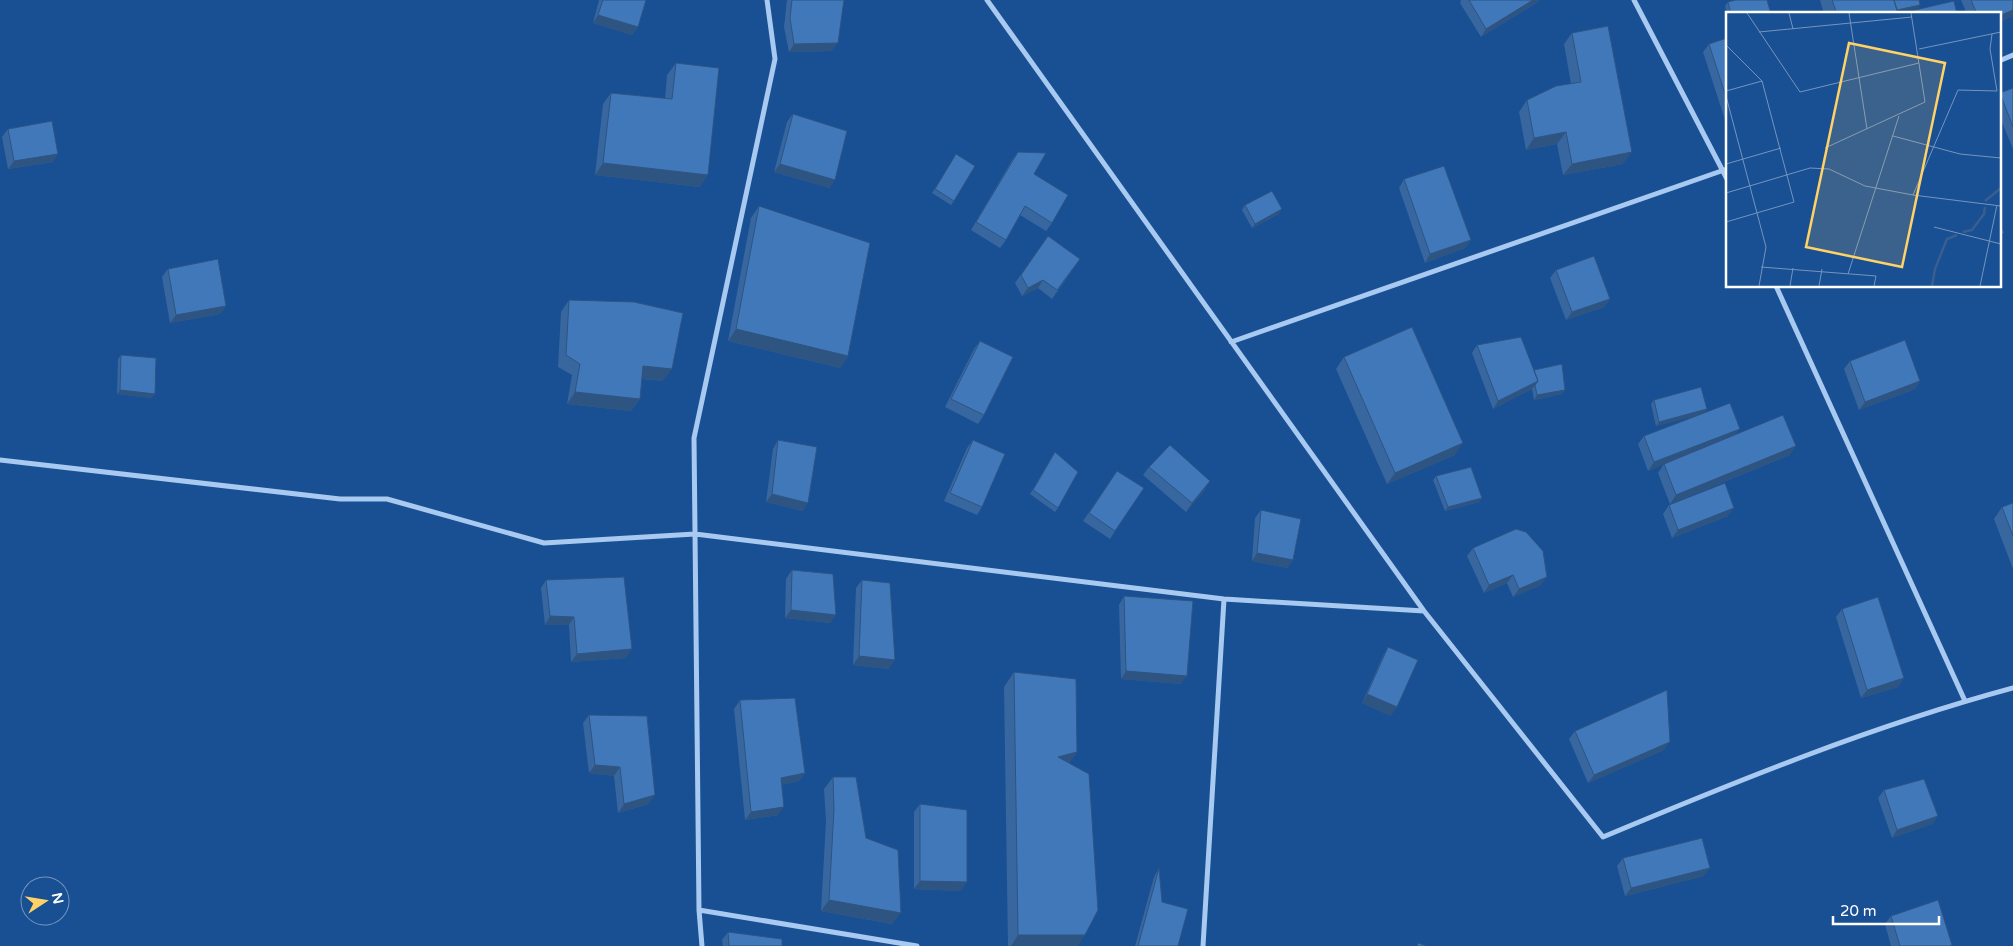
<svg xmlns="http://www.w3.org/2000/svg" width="2013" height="946" font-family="'Varela Round',sans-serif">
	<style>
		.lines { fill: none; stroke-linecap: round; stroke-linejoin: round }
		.minor { stroke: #a8c9f0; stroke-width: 5 }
		.wall { fill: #3867a0 }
		.shaded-wall { fill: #2e5482 }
		.building { fill: #4178ba; stroke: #2e5482 }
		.inset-river { fill: none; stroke: #385f90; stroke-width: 2.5 }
		.inset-road { fill: none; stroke: #7595be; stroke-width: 1 }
		.view { fill: #ffd267; fill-opacity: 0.15; stroke: #ffd267; stroke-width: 2.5 }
		.inset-edge { fill: none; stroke: #fff; stroke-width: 2.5 }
	</style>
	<rect width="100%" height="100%" fill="#194f93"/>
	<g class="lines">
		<path class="minor" d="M987 0 1424 611 1603 837C1737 781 1872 726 2013 688
			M1634 0 1727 179
			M1999 61 2013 55
			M1776 286 1965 701
			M1231 342 1727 169
			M0 460 340 499H387L544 543 695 534 1224 599 1424 611
			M699 910 917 946
			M702 946 699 910 694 438 775 59 767 0
			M1203 946 1224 599"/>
	</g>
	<path class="wall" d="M599 0H646L638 27 632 35 593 23Z
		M787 0H844L832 51 789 52 784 27Z
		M1461 0H1539L1538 2 1481 37 1460 3Z
		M1820 0H1919L1920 5 1917 10 1898 13V14H1824Z
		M1961 0H2013V16L1999 22V14H1967Z
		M1728 2 1771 14H1727L1725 6Z
		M1572 33 1623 164 1563 175 1557 144 1526 150 1519 112 1527 100 1571 84 1564 44Z
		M1727 38V123H1726L1703 52 1709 44Z
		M676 63 700 187 595 175 603 104 611 93 665 99 667 75Z
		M2013 88V149L1999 115V94Z
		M793 114 830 188 774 172 787 122Z
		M8 129 53 162 8 169 2 137Z
		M1018 152 1034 174 1052 223 1046 231 1020 215 1006 240 1000 248 971 230 1012 160Z
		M953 159 954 201 951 205 932 193Z
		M1404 179 1471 240 1465 248 1425 263 1399 188Z
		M1245 205 1279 214 1252 228 1242 210Z
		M759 206 848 356 840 368 728 341 751 218Z
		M1048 236 1080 259 1052 299 1038 288 1022 296 1015 283Z
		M168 269 226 306 220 314 170 323 162 277Z
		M1556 270 1610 299 1604 307 1566 320 1550 278Z
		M569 300 663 381 642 379 640 399 631 411 567 404 572 375 558 367 561 312Z
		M980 341 984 415 978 424 945 407 974 349Z
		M1477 345 1534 370 1565 390 1562 394 1534 400 1532 389 1493 409 1472 353Z
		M121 355 152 398 117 394 118 359Z
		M1344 357 1455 455 1387 484 1336 369Z
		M1850 361 1920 381 1915 389 1859 410 1844 369Z
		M1654 400 1704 413 1736 434 1790 455 1670 504 1658 473 1664 464 1648 471 1638 444 1644 436 1699 415 1656 426 1651 404Z
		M778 440 803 511 766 502 773 449Z
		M973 440 982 507 977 515 944 501 967 448Z
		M1055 452 1058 508 1055 512 1030 494Z
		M1149 467 1205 490 1186 512 1143 475Z
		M1117 471 1115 531 1110 539 1083 521Z
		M1436 476 1482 498 1479 502 1445 511 1433 480Z
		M2013 503V569L1994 519 2002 507Z
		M1669 505 1728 516 1672 538 1663 514Z
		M1261 510 1293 560 1287 568 1252 561 1255 518Z
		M1473 548 1541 585 1513 597 1507 583 1484 593 1467 556Z
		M792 570 836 615 830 623 785 618 786 579Z
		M546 580 626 658 571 662 569 625H545L541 588Z
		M862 580 889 669 853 665 856 588Z
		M1124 596 1181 684 1121 679 1119 605Z
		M1842 609 1904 678 1898 687 1861 698 1836 617Z
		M1388 647 1391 716 1362 703 1383 656Z
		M1014 672 1077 752 1069 763 1078 946H1008L1004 687Z
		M740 700 805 773 799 781 781 785 778 815 745 820 734 709Z
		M589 715 649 804 618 813 614 776 589 773 583 723Z
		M1575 731 1664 750 1588 783 1569 739Z
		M833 777 866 838 892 924 821 911 826 821 824 789Z
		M1884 790 1938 816 1932 824 1892 838 1878 798Z
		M920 804 961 891 914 889V812Z
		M1623 858 1704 876 1625 896 1617 866Z
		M1159 868 1162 902 1178 946H1135L1154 877Z
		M1891 916 1952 945 1951 946H1891L1885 924Z
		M728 932 782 946H723L722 940Z"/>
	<path class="shaded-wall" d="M1533 0H1539L1538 2 1481 37 1486 29Z
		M1920 5 1917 10 1893 14 1896 10Z
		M2013 10V16L1999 22V16Z
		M598 15 638 27 632 35 593 23Z
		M838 43 832 51 789 52 794 44Z
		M1566 132 1557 144 1526 150 1534 138Z
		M1632 152 1623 164 1563 175 1572 164Z
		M58 154 53 162 8 169 14 161Z
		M603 163 708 175 700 187 595 175Z
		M780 164 835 180 830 188 774 172Z
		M1282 209 1279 214 1252 228 1255 224Z
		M2004 233 1999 239V235Z
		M1471 240 1465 248 1425 263 1430 254Z
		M1043 280 1038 288 1022 296 1028 288Z
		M1610 299 1604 307 1566 320 1572 312Z
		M226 306 220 314 170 323 176 315Z
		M736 329 848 356 840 368 728 341Z
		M643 366 672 369 663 381 635 378Z
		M1538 381 1532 389 1493 409 1498 401Z
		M1920 381 1915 389 1859 410 1865 402Z
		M120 390 155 394 152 398 117 394Z
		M1565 390 1562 394 1534 400 1537 395Z
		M575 392 640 399 631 411 567 404Z
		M1707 409 1704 414 1656 426 1659 422Z
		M1740 429 1734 437 1648 471 1654 462Z
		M1463 443 1455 455 1387 484 1395 473Z
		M1796 446 1790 455 1670 504 1676 495Z
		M1210 481 1205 490 1186 512 1192 503Z
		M772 494 808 503 803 511 766 502Z
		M1482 498 1479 502 1445 511 1448 507Z
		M1734 508 1728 516 1672 538 1678 530Z
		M1257 553 1293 560 1287 568 1252 561Z
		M1513 575 1507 583 1484 593 1489 585Z
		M1547 577 1541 585 1513 597 1519 589Z
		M791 610 836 615 830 623 785 618Z
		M550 616 574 617 569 625H545Z
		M632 649 626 658 571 662 577 654Z
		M859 656 895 660 889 669 853 665Z
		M1126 671 1187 676 1181 684 1121 679Z
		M1904 678 1898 687 1861 698 1867 690Z
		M1367 694 1397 707 1391 716 1362 703Z
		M1670 742 1664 750 1588 783 1594 775Z
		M1077 752 1067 766 1058 757Z
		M595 765 620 767 614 776 589 773Z
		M805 773 799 781 775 787 781 778Z
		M655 795 649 804 618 813 624 804Z
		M784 807 778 815 745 820 751 812Z
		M1938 816 1932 824 1892 838 1897 830Z
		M1710 868 1704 876 1625 896 1631 888Z
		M920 881 967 882 961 891 914 889Z
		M829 900 901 913 892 924 821 911Z
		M1018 935H1085L1078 946H1011Z"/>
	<path class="building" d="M603 0H646L638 27 598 15Z
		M792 0H844L838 43 794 44 790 18Z
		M1469 0H1533L1486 29Z
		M1736 0H1767L1771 14H1731L1728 2Z
		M1832 0H1894L1898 14H1837Z
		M1894 0H1919L1920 5 1897 10Z
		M1971 0H2013V10L1999 16V14H1977Z
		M1954 1 1957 14H1906V12Z
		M1608 26 1632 152 1572 164 1566 132 1534 138 1527 100 1556 86 1581 82 1572 33Z
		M1727 38V100L1709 44Z
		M676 63 719 68 708 175 603 163 611 93 672 99Z
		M2013 88V127L2000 93Z
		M793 114 847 131 835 180 780 164Z
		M52 121 58 154 14 161 8 129Z
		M1018 152 1046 153 1034 174 1068 195 1052 223 1025 206 1006 240 976 222Z
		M956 154 975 166 954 201 935 189Z
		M1444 166 1471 240 1430 254 1404 179Z
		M1272 191 1282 209 1255 224 1245 205Z
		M759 206 870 243 848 356 736 329Z
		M1999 223 2004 233 1999 235Z
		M1048 236 1080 259 1057 290 1043 280 1028 288 1021 275Z
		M1594 256 1610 299 1572 312 1556 270Z
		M218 259 226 306 176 315 168 269Z
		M569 300 634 302 683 313 672 369 643 366 640 399 575 392 580 364 566 355Z
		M1412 327 1463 443 1395 473 1344 357Z
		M1521 337 1538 381 1498 401 1477 345Z
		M1905 340 1920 381 1865 402 1850 361Z
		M980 341 1013 357 984 415 951 399Z
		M121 355 156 358 155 394 120 390Z
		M1562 364 1565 390 1537 395 1535 385 1538 381 1534 370Z
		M1701 387 1707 409 1659 422 1654 400Z
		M1730 403 1740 429 1654 462 1644 436Z
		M1783 415 1796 446 1676 495 1664 464Z
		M778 440 817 447 808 503 772 494Z
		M973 440 1005 454 982 507 950 493Z
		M1170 445 1210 481 1192 503 1149 467Z
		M1055 452 1078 472 1058 508 1033 490Z
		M1471 467 1482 498 1448 507 1436 476Z
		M1117 471 1144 488 1115 531 1089 513Z
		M1725 483 1734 508 1678 530 1669 505Z
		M2013 503V536L2002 507Z
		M1261 510 1301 519 1293 560 1257 553Z
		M1516 529 1526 532 1543 551 1547 577 1519 589 1513 575 1489 585 1473 548Z
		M792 570 833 574 836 615 791 610Z
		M624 577 632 649 577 654 574 617 550 616 546 580Z
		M862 580 890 583 895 660 859 656Z
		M1124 596 1193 601 1187 676 1126 671Z
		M1878 597 1904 678 1867 690 1842 609Z
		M1388 647 1418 660 1397 707 1367 694Z
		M1014 672 1076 679 1077 752 1058 757 1089 774 1098 910 1085 935H1018Z
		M1667 690 1670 742 1594 775 1575 731Z
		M795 698 805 773 781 778 784 807 751 812 740 700Z
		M589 715 647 716 655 795 624 804 620 767 595 765Z
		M833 777H856L866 838 898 850 901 913 829 900 834 809Z
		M1924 779 1938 816 1897 830 1884 790Z
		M920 804 967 810V882L920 881Z
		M1702 838 1710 868 1631 888 1623 858Z
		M1159 868 1162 902 1188 909 1178 946H1138Z
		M1938 900 1952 945 1949 946H1900L1891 916Z
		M728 932 782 939V946H729Z
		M1418 943 1427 946H1417Z"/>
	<g transform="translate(1726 12)">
		<rect width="275" height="275" fill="#194f93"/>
		<path class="inset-river" d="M259 189 275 176M237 220 246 218 258 202 259 195M206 274 209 257 221 227 231 223"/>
		<path class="inset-road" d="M21 1 74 80 193 51M63 1 67 17M123 1 141 117M33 20 186 5M0 33 36 69 68 190 0 210M193 37 275 20M0 79 36 69M0 84 40 235 33 274M167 124 234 142 275 146M99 136 199 90 185 1M0 152 55 136M0 181 84 156 103 157 139 174 187 183 275 194M187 183 232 78 271 79 264 37 266 22M208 215 275 232M35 255 150 264 148 274M122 262 173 104M64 274 67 256M93 274 96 257M254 274 271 193"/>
		<path class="view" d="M123 31 219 51 176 255 80 235Z"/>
		<rect width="275" height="275" class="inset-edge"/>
	</g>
	<g transform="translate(45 901) rotate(78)"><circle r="24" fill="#194f93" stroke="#7595be"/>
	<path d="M0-4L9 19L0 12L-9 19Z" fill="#ffd267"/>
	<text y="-8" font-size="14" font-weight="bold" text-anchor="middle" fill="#ffffff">N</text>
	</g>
	<path d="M1833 916v8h106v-8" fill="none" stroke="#ffffff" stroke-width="2.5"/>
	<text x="1840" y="916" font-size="15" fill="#ffffff" stroke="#194f93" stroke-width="4" paint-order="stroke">20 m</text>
</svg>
